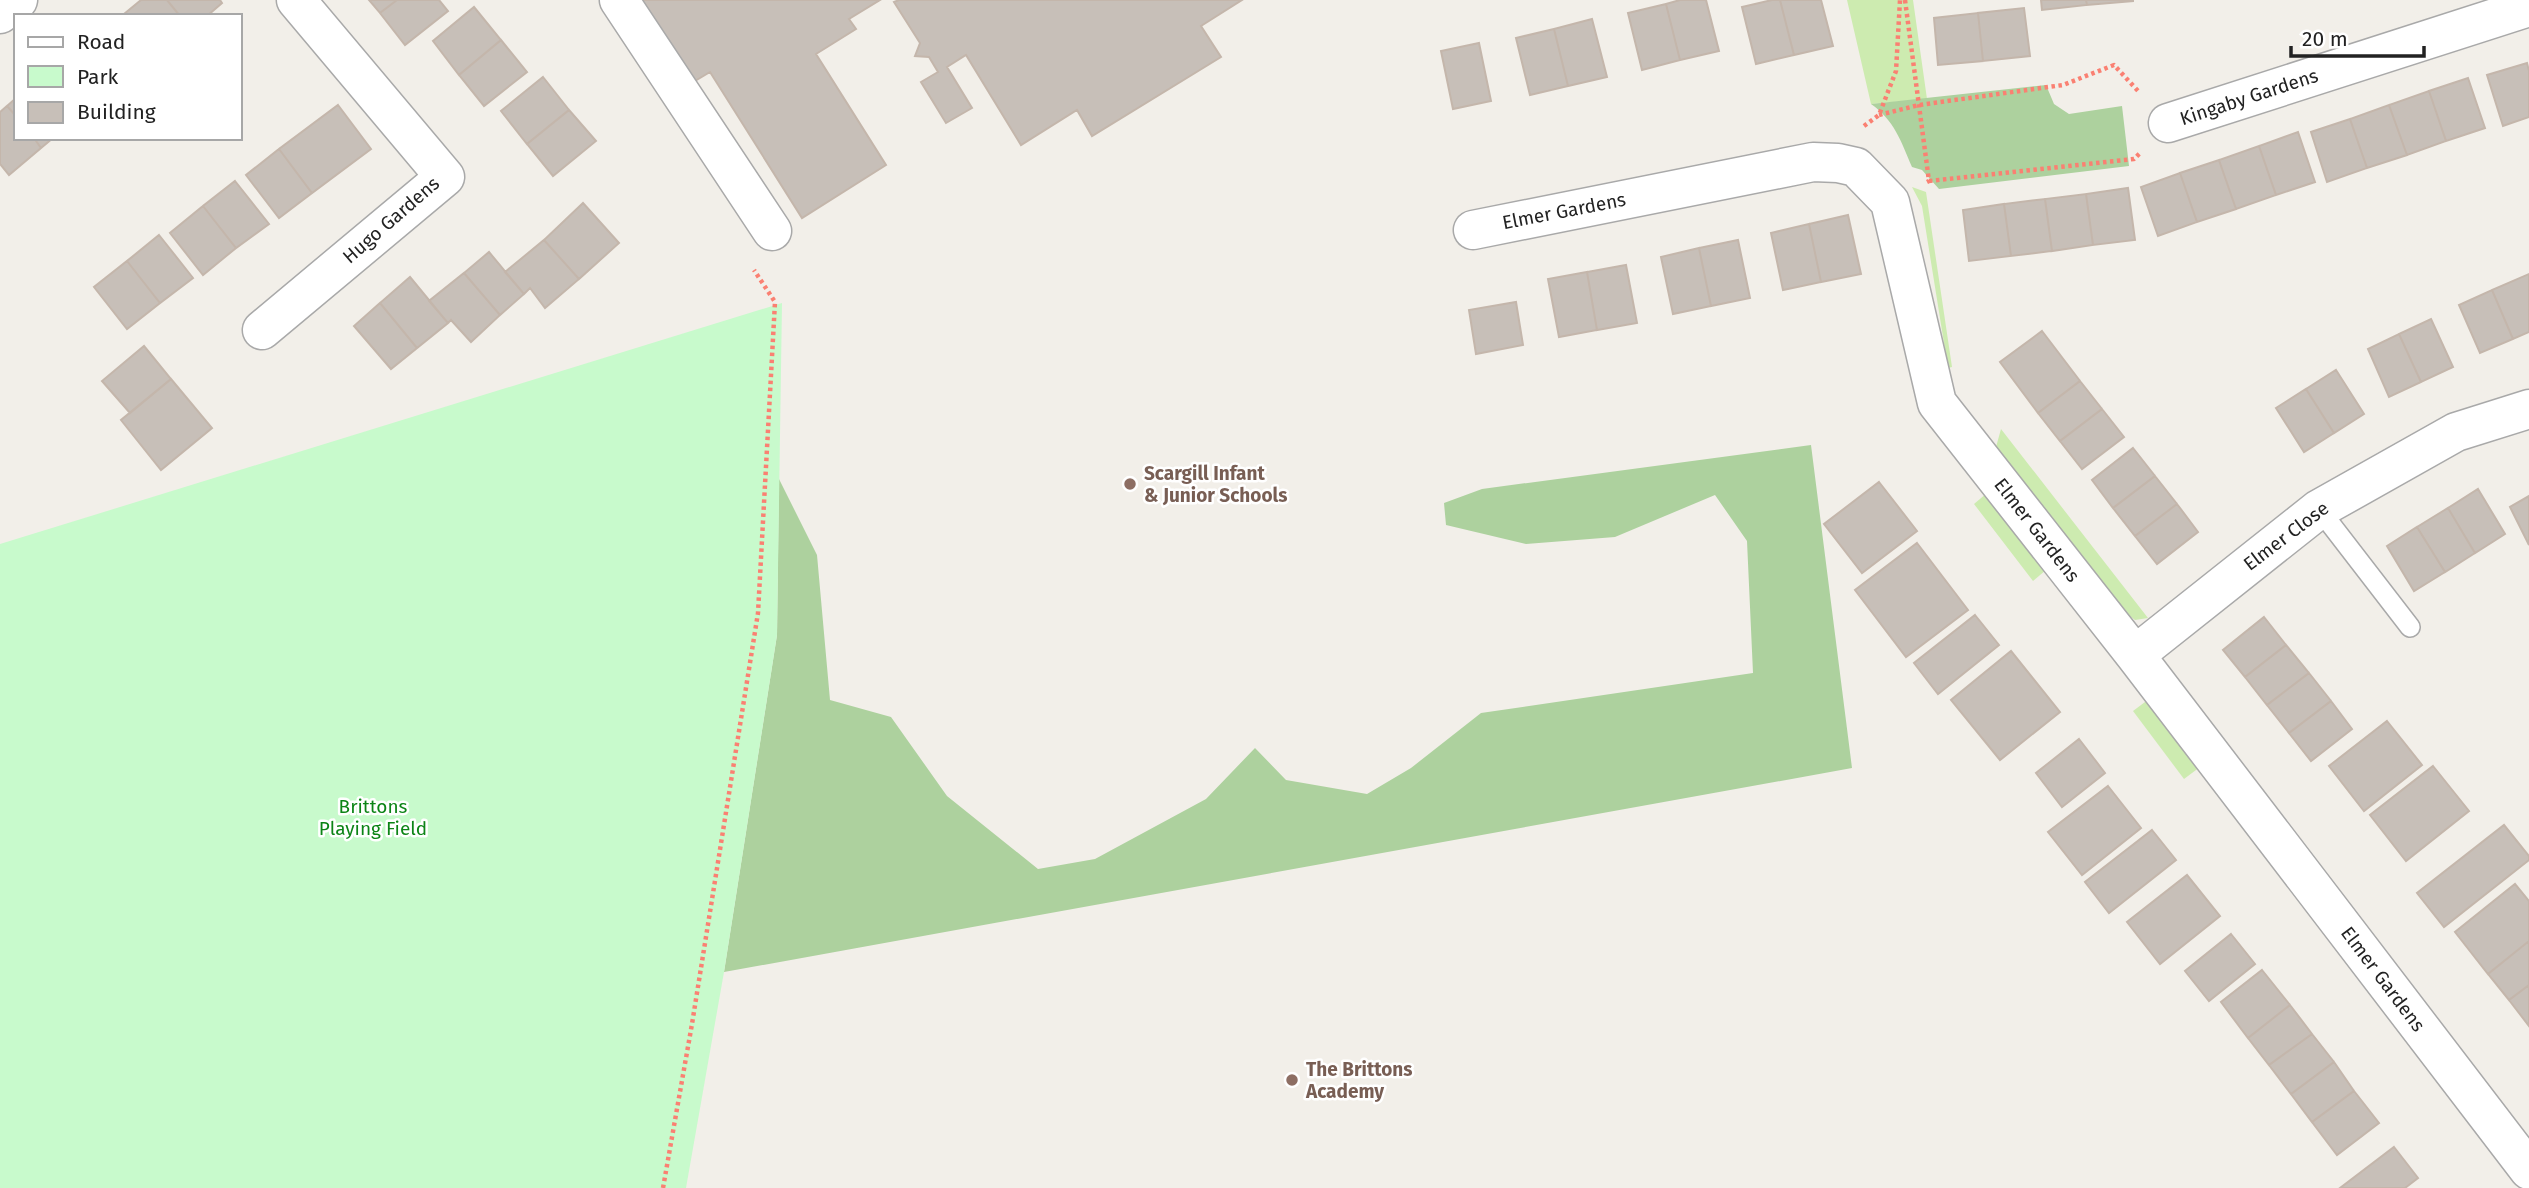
<svg xmlns="http://www.w3.org/2000/svg" width="2529" height="1188" font-family="'Fira Sans',sans-serif">
	<style>
		.grass { fill: #cdebb0 }
		.forest { fill: #add19e }
		.park { fill: #c8facc }
		.building { fill: #c7bfb8; stroke: #c4b6ab; stroke-width: 2 }
		.lines { fill: none; stroke-linecap: round; stroke-linejoin: round }
		.lane-casing { stroke: #a9a9a9; stroke-width: 22 }
		.street-casing { stroke: #a9a9a9; stroke-width: 41 }
		.path { stroke: #fa8072; stroke-width: 4.5; stroke-dasharray: 3.5 3.5; stroke-linecap: butt }
		.lane { stroke: #fff; stroke-width: 19 }
		.street { stroke: #fff; stroke-width: 38 }
		.education-dot { fill: #8d6e63; stroke: #fff; stroke-width: 2.5 }
		.labels { text-anchor: middle; dominant-baseline: central; stroke-width: 5; stroke-linejoin: round; paint-order: stroke }
		.street-label { font-size: 19px; fill: #222; stroke: #fff }
		.education-label { font-size: 19px; font-weight: bold; fill: #785e54; stroke: #fff; text-anchor: start }
		.park-label { font-size: 19px; fill: #0c8416; stroke: #fff }
	</style>
	<rect width="100%" height="100%" fill="#f2efe9"/>
	<path class="grass" d="M1847 0H1913L1927 99 1871 104Z
		M1912 187 1926 192 1952 367 1948 368 1922 206Z
		M2001 429 2148 618 2135 620 2119 608 1996 447Z
		M1987 493 2046 570 2033 581 1974 504Z
		M2149 699 2200 767 2184 779 2133 711Z"/>
	<path class="forest" d="M2046 85 2054 104 2069 114 2122 106 2129 166 1939 189 1922 170 1912 167C1901 141 1894 120 1871 104Z
		M1811 445 1852 768 724 972 777 635 779 479 817 555 830 700 891 717 947 796 1038 869 1095 859 1206 799 1255 748 1286 780 1367 794 1411 768 1481 713 1753 673 1747 541 1715 495 1615 537 1526 544 1446 525 1444 503 1482 489Z"/>
	<path class="park" d="M782 303 777 635 724 972 686 1188H0V544Z"/>
	<path class="building" d="M141 0H167L180 16H125L124 14Z
		M167 0H220L222 3 207 16H180Z
		M369 0H397L380 13Z
		M397 0H439L448 11 405 45 380 13Z
		M637 0H880L849 19 856 29 816 54 886 165 802 218 710 72 690 84Z
		M899 0H1242L1201 26 1221 57 1092 136 1077 110 1021 145 966 55 947 67 972 108 946 123 921 82 938 72 929 57 915 56 920 43 894 2Z
		M1680 0H1706L1719 51 1680 60 1666 4Z
		M1772 0H1780L1794 55 1756 64 1742 7Z
		M1780 0H1821L1833 46 1794 55Z
		M2041 0H2086L2087 5 2042 10Z
		M2086 0H2133V1L2087 5Z
		M1666 4 1680 60 1642 70 1628 13Z
		M474 7 501 40 459 75 433 41Z
		M2024 8 2030 56 1983 61 1978 13Z
		M1978 13 1983 61 1938 65 1934 18Z
		M1592 19 1607 77 1568 86 1554 29Z
		M1554 29 1568 86 1530 95 1516 38Z
		M501 40 527 72 484 106 459 75Z
		M1479 43 1491 101 1453 109 1441 51Z
		M2527 63 2529 71V117L2503 126 2487 75Z
		M543 77 569 110 527 144 501 111Z
		M2468 78 2485 128 2446 141 2429 91Z
		M2429 91 2446 141 2407 155 2389 105Z
		M16 98V116L7 106Z
		M338 105 371 149 312 193 279 149Z
		M2389 105 2407 155 2367 168 2350 119Z
		M7 106 16 116V138H34L41 148 9 175 0 164V112Z
		M569 110 596 141 553 176 527 144Z
		M2350 119 2367 168 2327 182 2311 132Z
		M2298 132 2315 182 2276 195 2259 146Z
		M34 138H53L41 148Z
		M2259 146 2276 195 2236 209 2219 160Z
		M279 149 312 193 279 218 246 175Z
		M2219 160 2236 209 2197 222 2180 173Z
		M2180 173 2197 222 2158 236 2141 187Z
		M235 181 269 224 236 248 203 206Z
		M2128 188 2135 240 2093 245 2086 194Z
		M2086 194 2093 245 2052 251 2045 199Z
		M2045 199 2052 251 2011 256 2004 204Z
		M583 203 619 243 579 279 544 240Z
		M2004 204 2011 256 1969 261 1963 210Z
		M203 206 236 248 203 275 170 233Z
		M1848 215 1861 274 1821 282 1809 224Z
		M1809 224 1821 282 1783 290 1771 233Z
		M159 235 193 278 160 303 127 261Z
		M544 240 579 279 545 308 530 288 524 294 505 272Z
		M1738 240 1750 298 1711 306 1699 248Z
		M1699 248 1711 306 1673 314 1661 257Z
		M489 252 524 294 500 315 464 273Z
		M127 261 160 303 127 329 94 287Z
		M1626 265 1637 323 1597 330 1587 272Z
		M1587 272 1597 330 1559 337 1548 279Z
		M464 273 500 315 471 342 451 320 448 323 429 301Z
		M2529 274V332L2513 339 2492 290Z
		M410 277 448 323 417 348 380 303Z
		M2492 290 2513 339 2480 353 2459 305Z
		M1516 302 1523 345 1476 354 1469 310Z
		M380 303 417 348 391 369 354 326Z
		M2431 319 2453 367 2421 382 2399 334Z
		M2042 331 2080 381 2038 413 2000 362Z
		M2399 334 2421 382 2389 397 2368 349Z
		M144 346 171 379 130 413 102 381Z
		M2336 370 2364 414 2334 433 2306 389Z
		M171 379 212 428 161 470 121 420Z
		M2080 381 2102 409 2060 441 2038 413Z
		M2306 389 2334 433 2304 452 2276 408Z
		M2102 409 2124 437 2082 469 2060 441Z
		M2133 448 2155 476 2113 508 2092 480Z
		M2155 476 2177 504 2135 536 2113 508Z
		M1879 482 1917 531 1862 573 1824 524Z
		M2478 489 2505 534 2475 553 2448 508Z
		M2529 496V545L2510 507Z
		M2177 504 2198 532 2157 564 2135 536Z
		M2448 508 2475 553 2445 572 2417 527Z
		M2417 527 2445 572 2414 591 2387 546Z
		M1917 543 1968 610 1906 657 1855 590Z
		M1975 615 1999 645 1938 694 1914 663Z
		M2264 617 2286 645 2245 677 2223 650Z
		M2286 645 2309 673 2267 705 2245 677Z
		M2011 651 2060 712 2000 760 1951 700Z
		M2309 673 2331 701 2289 733 2267 705Z
		M2331 701 2352 729 2311 761 2289 733Z
		M2387 721 2422 765 2364 811 2329 766Z
		M2079 739 2105 773 2062 807 2036 773Z
		M2433 766 2469 811 2406 861 2370 815Z
		M2108 786 2141 828 2082 875 2048 832Z
		M2504 825 2529 856V860L2444 927 2417 893Z
		M2152 830 2176 860 2109 913 2085 882Z
		M2187 875 2220 916 2160 964 2127 922Z
		M2515 884 2529 901V941L2488 974 2455 932Z
		M2231 934 2255 964 2209 1001 2185 971Z
		M2529 941V985L2509 1000 2488 974Z
		M2262 970 2290 1005 2248 1038 2221 1002Z
		M2529 985V1026L2509 1000Z
		M2290 1005 2312 1034 2269 1065 2248 1038Z
		M2312 1034 2334 1062 2291 1094 2269 1065Z
		M2334 1062 2354 1091 2312 1122 2291 1094Z
		M2354 1091 2379 1123 2337 1155 2312 1122Z
		M2394 1147 2418 1178 2405 1188H2340Z"/>
	<g class="lines">
		<defs>
			<path id="lane" d="M2319 509 2410 627"/>
			<path id="street" d="M619 0 772 231
				M0 14 18 0
				M2168 123 2529 7
				M1473 230 1813 162 1838 163 1856 167 1890 202 1937 403 2135 655 2529 1170
				M262 330 445 177 296 0
				M2135 655 2319 509 2456 432 2529 409"/>
		</defs>
		<use href="#lane" class="lane-casing"/>
		<use href="#street" class="street-casing"/>
		<path class="path" d="M1905 0 1929 181 1927 182
			M1879 115 1919 105 2063 85 2114 65 2139 92
			M1864 126 1879 115 1896 71 1900 0
			M1929 181 2134 159 2141 152
			M663 1188 692 1024 758 613 775 302 754 270"/>
		<use href="#lane" class="lane"/>
		<use href="#street" class="street"/>
	</g>
	<g class="education-dot">
		<circle cx="1130" cy="484" r="7"/>
		<circle cx="1292" cy="1080" r="7"/>
	</g>
	<g class="labels">
		<g class="street-label">
			<text transform="translate(2249 97) rotate(-18)">Kingaby Gardens</text>
			<text transform="translate(1564 211) rotate(-11)">Elmer Gardens</text>
			<text transform="translate(391 220) rotate(-41)">Hugo Gardens</text>
			<text transform="translate(2037 530) rotate(52)">Elmer Gardens</text>
			<text transform="translate(2286 536) rotate(-37)">Elmer Close</text>
			<text transform="translate(2383 979) rotate(53)">Elmer Gardens</text>
		</g>
		<g class="education-label">
			<text x="1144" y="473">Scargill Infant<tspan x="1144" dy="22">&amp; Junior Schools</tspan></text>
			<text x="1306" y="1069">The Brittons<tspan x="1306" dy="22">Academy</tspan></text>
		</g>
		<g class="park-label">
			<text x="373" y="806">Brittons<tspan x="373" dy="22">Playing Field</tspan></text>
		</g>
	</g>
	<rect x="14" y="14" width="228" height="126" fill="#ffffff" stroke="#a7a7a7" stroke-width="2"/>
	<rect x="28" y="37" width="35" height="10" fill="#ffffff" stroke="#a7a7a7" stroke-width="2"/>
	<text x="77" y="49" font-size="21" fill="#222222">Road</text>
	<rect x="28" y="66" width="35" height="21" fill="#c8facc" stroke="#a7a7a7" stroke-width="2"/>
	<text x="77" y="84" font-size="21" fill="#222222">Park</text>
	<rect x="28" y="102" width="35" height="21" fill="#c7bfb8" stroke="#a7a7a7" stroke-width="2"/>
	<text x="77" y="119" font-size="21" fill="#222222">Building</text>
	<path d="M2291 46v10h133v-10" fill="none" stroke="#222222" stroke-width="3.5"/>
	<text x="2302" y="46" font-size="21" fill="#222222" stroke="#ffffff" stroke-width="5" paint-order="stroke">20 m</text>
</svg>
